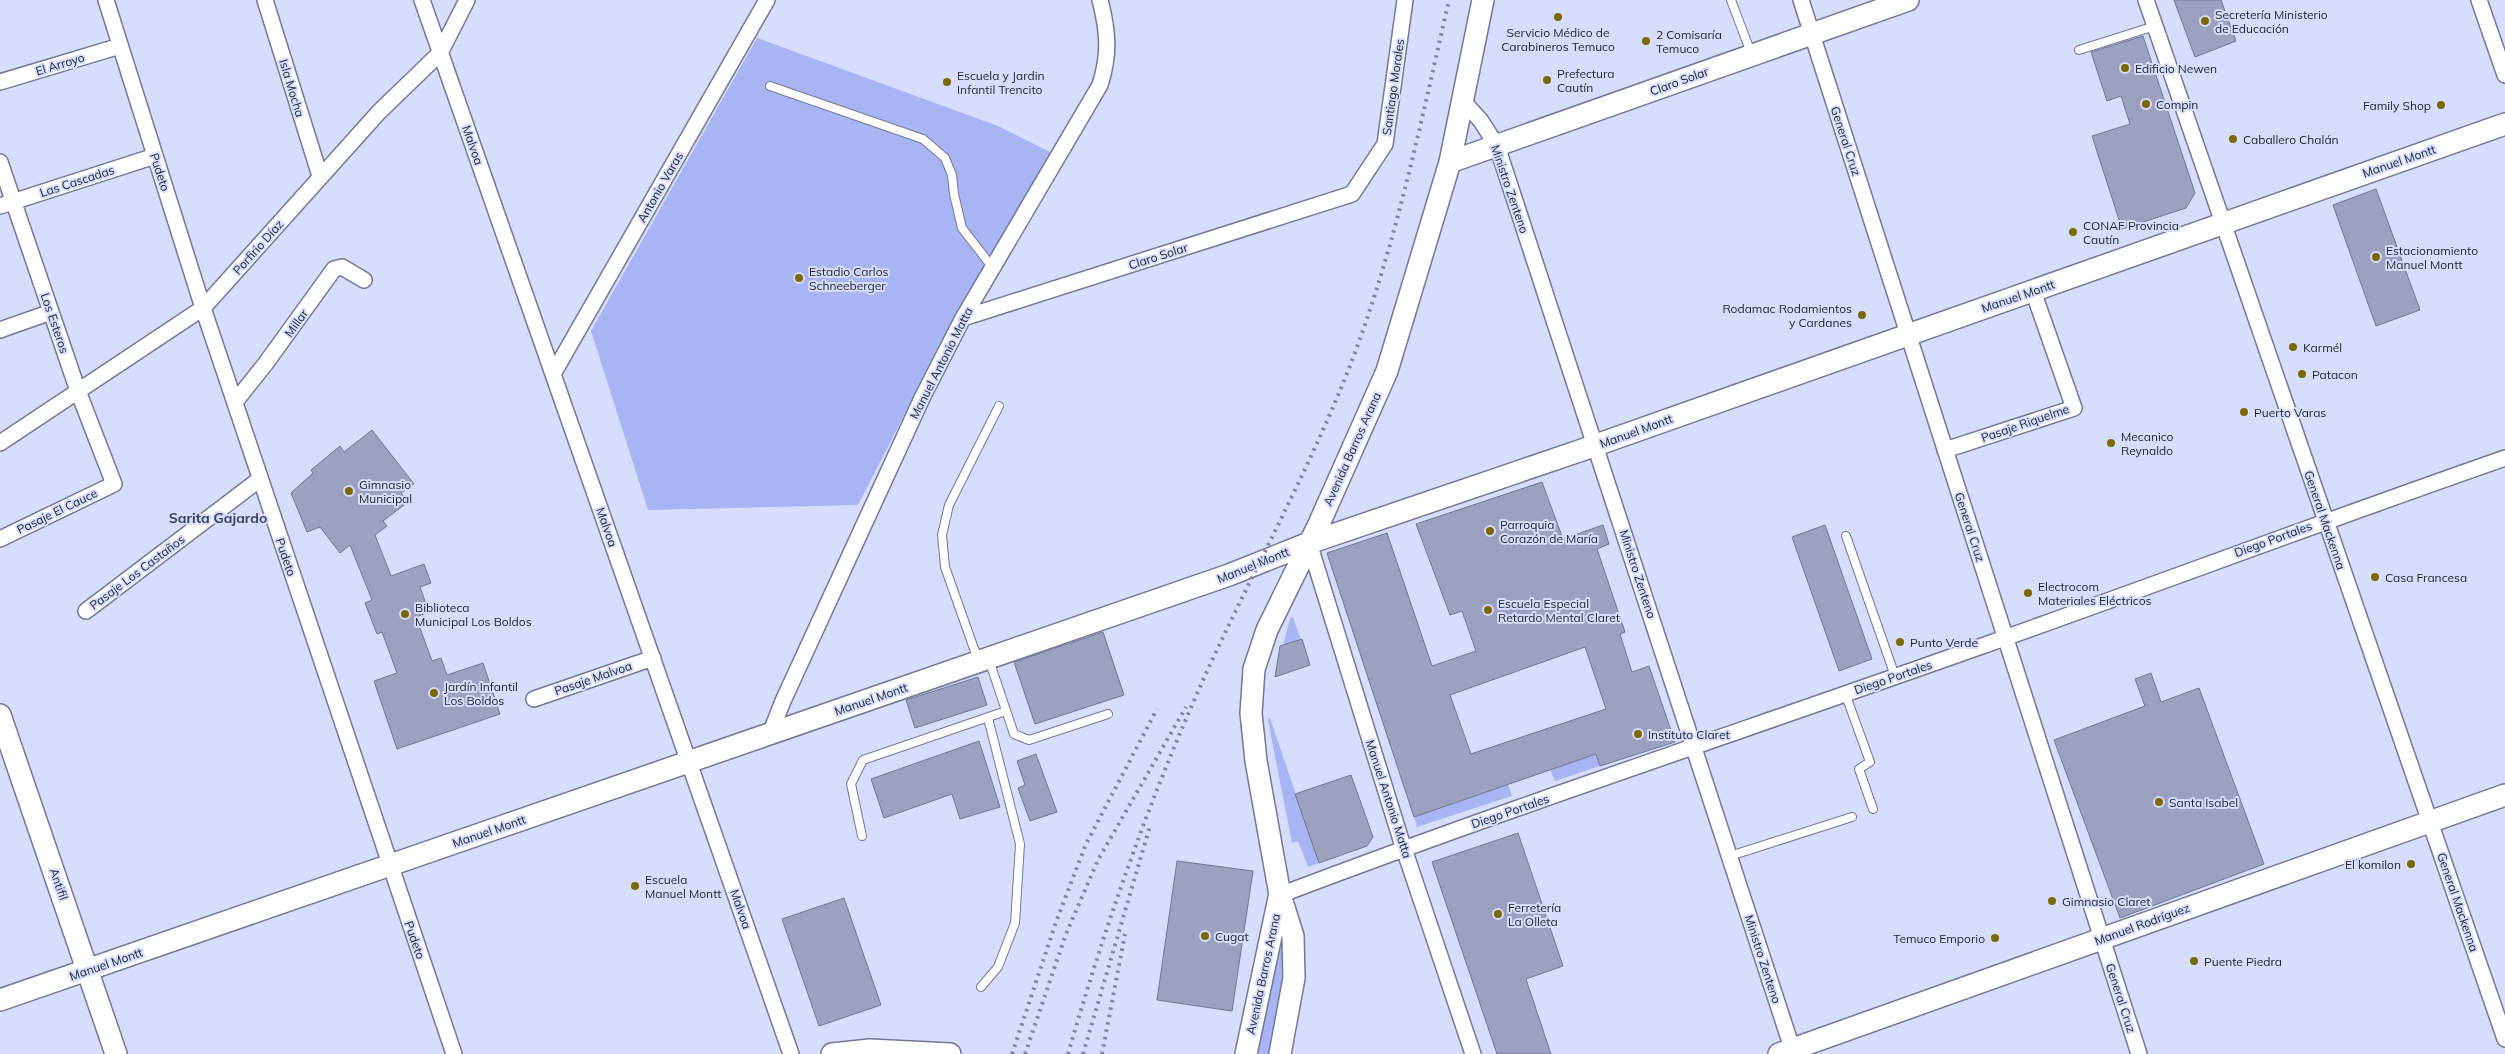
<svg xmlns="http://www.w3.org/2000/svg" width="2505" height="1054" font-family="Mulish,sans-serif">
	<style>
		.green { fill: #a8b4f4 }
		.building { fill: #9ba1bf; stroke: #717692; fill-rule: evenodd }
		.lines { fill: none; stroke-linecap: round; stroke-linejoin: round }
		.lane-casing { stroke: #737894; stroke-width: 10 }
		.street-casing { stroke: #737894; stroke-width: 18 }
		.secondary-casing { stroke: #737894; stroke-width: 24 }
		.lane { stroke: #fff; stroke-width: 8 }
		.street { stroke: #fff; stroke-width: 15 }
		.secondary { stroke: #fff; stroke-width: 21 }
		.rail { stroke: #81869c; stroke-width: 4; stroke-dasharray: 2.5 5; stroke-linecap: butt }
		.poi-dot { fill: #7c6800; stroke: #d7defd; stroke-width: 2 }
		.labels { text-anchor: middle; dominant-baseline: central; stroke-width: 4; stroke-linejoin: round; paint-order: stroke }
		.poi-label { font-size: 12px; fill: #232531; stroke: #d7defd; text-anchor: start }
		.street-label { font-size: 12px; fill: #232531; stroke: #d7defd }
		.neighbourhood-label { font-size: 14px; font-weight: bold; fill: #3b4059; stroke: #d7defd }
	</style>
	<rect width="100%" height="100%" fill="#d7defd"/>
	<path class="green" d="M757 38 998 126 1052 153 952 322 858 505 648 510 591 331Z
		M1293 617 1301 640 1283 646 1290 618Z
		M1270 718 1319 863 1308 867 1298 841 1292 843 1268 720Z
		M1596 754 1600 766 1555 781 1550 769Z
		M1508 784 1512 796 1417 827 1414 817Z
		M1284 932 1290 935 1273 1054H1258L1280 937Z"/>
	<path class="building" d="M2174 0H2221L2236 41 2195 57Z
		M2143 36 2195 193 2186 208 2122 229 2092 136 2130 124 2121 96 2107 101 2091 52Z
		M2376 189 2420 310 2376 326 2333 205Z
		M372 430 414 484 401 493 408 502 383 521 387 526 375 535 391 576 424 564 431 583 420 587 429 612 416 617 432 661 441 658 447 675 483 663 500 714 397 749 374 681 397 673 382 632 377 634 365 603 372 600 350 545 340 553 320 527 307 532 291 493 313 473 311 470 340 446 344 452Z
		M1542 482 1563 539 1603 525 1609 544 1597 549 1625 632 1620 634 1632 672 1649 666 1675 742 1600 766 1596 754 1414 817 1327 553 1387 533 1432 666 1476 651 1462 611 1450 615 1416 524ZM1585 647 1606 709 1471 754 1450 695Z
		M1825 525 1872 659 1839 671 1792 537Z
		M1103 632 1124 695 1035 724 1014 662Z
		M1302 639 1310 665 1275 677 1280 646Z
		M2151 673 2161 702 2199 688 2264 864 2120 918 2054 740 2145 706 2135 679Z
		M978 677 987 705 915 728 906 700Z
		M979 741 1000 807 960 819 952 794 884 818 871 779Z
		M1036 754 1057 812 1030 821 1018 788 1025 785 1017 761Z
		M1351 775 1373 837 1367 846 1319 863 1295 794Z
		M1518 833 1563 966 1526 979 1551 1054H1497L1432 862Z
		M1177 861 1253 871 1232 1011 1157 1000Z
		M844 898 881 1005 819 1026 782 919Z"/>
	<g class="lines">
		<defs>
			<path id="lane" d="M1731 0 1751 53
				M2079 50 2155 26
				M770 86 923 139 945 158 952 175 954 194 962 228 993 268
				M1846 536 1895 676
				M978 660 945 567 942 535 949 505 999 406
				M989 660 1014 734 1029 740 1108 714
				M1845 693 1870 762 1859 769 1873 809
				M862 836 851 784 863 760 1006 711
				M1730 856 1852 817
				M981 987 998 967 1015 923 1020 844 988 718"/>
			<path id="street" d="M106 0 203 308 454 1054
				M265 0 320 176
				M422 0 791 1054
				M1801 0 2139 1054
				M2146 0 2505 1039
				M2479 0 2505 75
				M0 82 120 46
				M1464 102 1481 121 1497 146 1794 1054
				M0 162 78 391 114 484 0 539
				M0 206 155 156
				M963 318 1352 194 1385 144 1405 0
				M0 330 51 312
				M553 374 767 0
				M235 402 266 363 334 269 342 267 364 280
				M0 443 203 308 379 112 440 53 467 0
				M1945 450 2074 408 2033 291
				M1309 543 1401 840 1473 1054
				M86 611 260 479
				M534 699 653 658
				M770 734 783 701 923 396 963 318 1100 85C1110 54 1108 31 1100 0
				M1280 895C1512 807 1748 729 1982 646 2157 584 2330 519 2505 458"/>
			<path id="secondary" d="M1450 162 1908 0
				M0 715 116 1054
				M0 1000 1229 575 1309 543 1582 450 2505 124
				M832 1054 870 1050 950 1054
				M1246 1054 1279 898
				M1280 1054 1294 978 1293 936 1280 895 1256 761 1251 713 1254 669 1267 630 1319 524 1387 371 1450 162 1483 0
				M1779 1054 2505 795"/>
		</defs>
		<use href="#lane" class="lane-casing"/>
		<use href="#street" class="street-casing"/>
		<use href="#secondary" class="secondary-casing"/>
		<use href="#lane" class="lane"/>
		<use href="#street" class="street"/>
		<use href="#secondary" class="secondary"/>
		<path class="rail" d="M1012 1054 1056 922 1086 844 1157 709
			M1025 1054 1066 934 1098 860 1186 707
			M1068 1054C1106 922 1152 792 1209 667 1254 570 1306 475 1346 376 1394 255 1420 126 1449 0
			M1083 1054 1150 826
			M1102 1054 1125 934"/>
	</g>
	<g class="poi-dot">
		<circle cx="1558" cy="17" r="5"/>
		<circle cx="2205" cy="21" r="5"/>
		<circle cx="1646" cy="41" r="5"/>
		<circle cx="2125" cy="68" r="5"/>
		<circle cx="1547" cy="80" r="5"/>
		<circle cx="947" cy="82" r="5"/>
		<circle cx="2146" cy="104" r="5"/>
		<circle cx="2441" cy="105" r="5"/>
		<circle cx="2233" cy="139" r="5"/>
		<circle cx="2073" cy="232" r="5"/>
		<circle cx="2376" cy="257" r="5"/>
		<circle cx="799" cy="278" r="5"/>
		<circle cx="1862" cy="315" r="5"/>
		<circle cx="2293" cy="347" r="5"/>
		<circle cx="2302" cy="374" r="5"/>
		<circle cx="2244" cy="412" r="5"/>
		<circle cx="2111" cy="443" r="5"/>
		<circle cx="349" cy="491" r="5"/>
		<circle cx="1490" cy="531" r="5"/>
		<circle cx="2375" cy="577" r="5"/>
		<circle cx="2028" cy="593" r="5"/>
		<circle cx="1488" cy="610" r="5"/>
		<circle cx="405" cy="614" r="5"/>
		<circle cx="1900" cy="642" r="5"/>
		<circle cx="434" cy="693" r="5"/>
		<circle cx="1638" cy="734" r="5"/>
		<circle cx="2159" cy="802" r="5"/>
		<circle cx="2411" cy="864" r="5"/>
		<circle cx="635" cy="886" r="5"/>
		<circle cx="2052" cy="901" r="5"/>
		<circle cx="1498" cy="914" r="5"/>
		<circle cx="1205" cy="936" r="5"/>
		<circle cx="1995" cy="938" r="5"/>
		<circle cx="2194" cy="961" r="5"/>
	</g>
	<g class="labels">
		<g class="poi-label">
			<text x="2215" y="14">Secretería Ministerio<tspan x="2215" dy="14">de Educación</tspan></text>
			<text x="1558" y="32" text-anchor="middle">Servicio Médico de<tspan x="1558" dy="14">Carabineros Temuco</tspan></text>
			<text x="1656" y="34">2 Comisaría<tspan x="1656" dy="14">Temuco</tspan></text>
			<text x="2135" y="68">Edificio Newen</text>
			<text x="1557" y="73">Prefectura<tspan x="1557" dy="14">Cautín</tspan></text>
			<text x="957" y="75">Escuela y Jardin<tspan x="957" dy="14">Infantil Trencito</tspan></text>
			<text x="2156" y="104">Compin</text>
			<text x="2431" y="105" text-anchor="end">Family Shop</text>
			<text x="2243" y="139">Caballero Chalán</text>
			<text x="2083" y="225">CONAF Provincia<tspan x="2083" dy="14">Cautín</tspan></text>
			<text x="2386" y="250">Estacionamiento<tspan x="2386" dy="14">Manuel Montt</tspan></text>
			<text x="809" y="271">Estadio Carlos<tspan x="809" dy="14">Schneeberger</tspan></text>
			<text x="1852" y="308" text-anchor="end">Rodamac Rodamientos<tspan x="1852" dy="14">y Cardanes</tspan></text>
			<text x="2303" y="347">Karmél</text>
			<text x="2312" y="374">Patacon</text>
			<text x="2254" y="412">Puerto Varas</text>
			<text x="2121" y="436">Mecanico<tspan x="2121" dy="14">Reynaldo</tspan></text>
			<text x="359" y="484">Gimnasio<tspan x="359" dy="14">Municipal</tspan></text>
			<text x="1500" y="524">Parroquia<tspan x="1500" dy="14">Corazón de María</tspan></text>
			<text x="2385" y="577">Casa Francesa</text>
			<text x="2038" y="586">Electrocom<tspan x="2038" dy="14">Materiales Eléctricos</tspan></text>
			<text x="1498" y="603">Escuela Especial<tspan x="1498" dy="14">Retardo Mental Claret</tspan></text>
			<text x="415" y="607">Biblioteca<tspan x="415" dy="14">Municipal Los Boldos</tspan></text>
			<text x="1910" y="642">Punto Verde</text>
			<text x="444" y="686">Jardín Infantil<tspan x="444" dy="14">Los Boldos</tspan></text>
			<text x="1648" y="734">Instituto Claret</text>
			<text x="2169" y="802">Santa Isabel</text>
			<text x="2401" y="864" text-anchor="end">El komilon</text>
			<text x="645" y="879">Escuela<tspan x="645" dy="14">Manuel Montt</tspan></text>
			<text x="2062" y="901">Gimnasio Claret</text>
			<text x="1508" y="907">Ferretería<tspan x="1508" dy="14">La Olleta</tspan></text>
			<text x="1215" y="936">Cugat</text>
			<text x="1985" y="938" text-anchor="end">Temuco Emporio</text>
			<text x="2204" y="961">Puente Piedra</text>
		</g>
		<g class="street-label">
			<text transform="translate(60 64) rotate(-17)">El Arroyo</text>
			<text transform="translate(1679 81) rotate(-20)">Claro Solar</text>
			<text transform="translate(1393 87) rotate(-82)">Santiago Morales</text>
			<text transform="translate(292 88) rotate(73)">Isla Mocha</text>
			<text transform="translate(1846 141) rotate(72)">General Cruz</text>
			<text transform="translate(473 145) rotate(71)">Malvoa</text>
			<text transform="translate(2399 161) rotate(-19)">Manuel Montt</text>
			<text transform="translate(160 172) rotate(72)">Pudeto</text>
			<text transform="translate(77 181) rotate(-18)">Las Cascadas</text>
			<text transform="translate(660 187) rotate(-60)">Antonio Varas</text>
			<text transform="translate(1510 189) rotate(71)">Ministro Zenteno</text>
			<text transform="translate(258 247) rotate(-48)">Porfirio Díaz</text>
			<text transform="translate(1158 256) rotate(-18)">Claro Solar</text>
			<text transform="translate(2018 296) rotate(-19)">Manuel Montt</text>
			<text transform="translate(55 323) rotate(71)">Los Esteros</text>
			<text transform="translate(296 323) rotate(-54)">Millar</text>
			<text transform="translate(941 363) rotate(-63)">Manuel Antonio Matta</text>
			<text transform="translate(2025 423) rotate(-19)">Pasaje Riquelme</text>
			<text transform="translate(1636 431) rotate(-20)">Manuel Montt</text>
			<text transform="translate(1352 449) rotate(-66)">Avenida Barros Arana</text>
			<text transform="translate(57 511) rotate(-26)">Pasaje El Cauce</text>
			<text transform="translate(2325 520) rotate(71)">General Mackenna</text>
			<text transform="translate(607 527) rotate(71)">Malvoa</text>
			<text transform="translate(1970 527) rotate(72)">General Cruz</text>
			<text transform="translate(2273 539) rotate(-20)">Diego Portales</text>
			<text transform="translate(286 557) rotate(71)">Pudeto</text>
			<text transform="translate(1253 565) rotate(-22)">Manuel Montt</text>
			<text transform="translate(137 572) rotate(-37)">Pasaje Los Castaños</text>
			<text transform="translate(1638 574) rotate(72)">Ministro Zenteno</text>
			<text transform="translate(1893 677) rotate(-19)">Diego Portales</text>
			<text transform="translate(593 678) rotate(-19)">Pasaje Malvoa</text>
			<text transform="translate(871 699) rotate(-19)">Manuel Montt</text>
			<text transform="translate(1389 799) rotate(72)">Manuel Antonio Matta</text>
			<text transform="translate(1510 811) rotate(-19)">Diego Portales</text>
			<text transform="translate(489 831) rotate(-19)">Manuel Montt</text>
			<text transform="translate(59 884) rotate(71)">Antifil</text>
			<text transform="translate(2458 902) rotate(71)">General Mackenna</text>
			<text transform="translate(741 909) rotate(71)">Malvoa</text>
			<text transform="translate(2142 924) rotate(-20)">Manuel Rodríguez</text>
			<text transform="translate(415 940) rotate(71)">Pudeto</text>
			<text transform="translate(1763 959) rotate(72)">Ministro Zenteno</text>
			<text transform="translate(106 964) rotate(-19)">Manuel Montt</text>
			<text transform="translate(1263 974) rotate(-78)">Avenida Barros Arana</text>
			<text transform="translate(2121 998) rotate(72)">General Cruz</text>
		</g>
		<g class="neighbourhood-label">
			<text x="218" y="518">Sarita Gajardo</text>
		</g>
	</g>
</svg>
